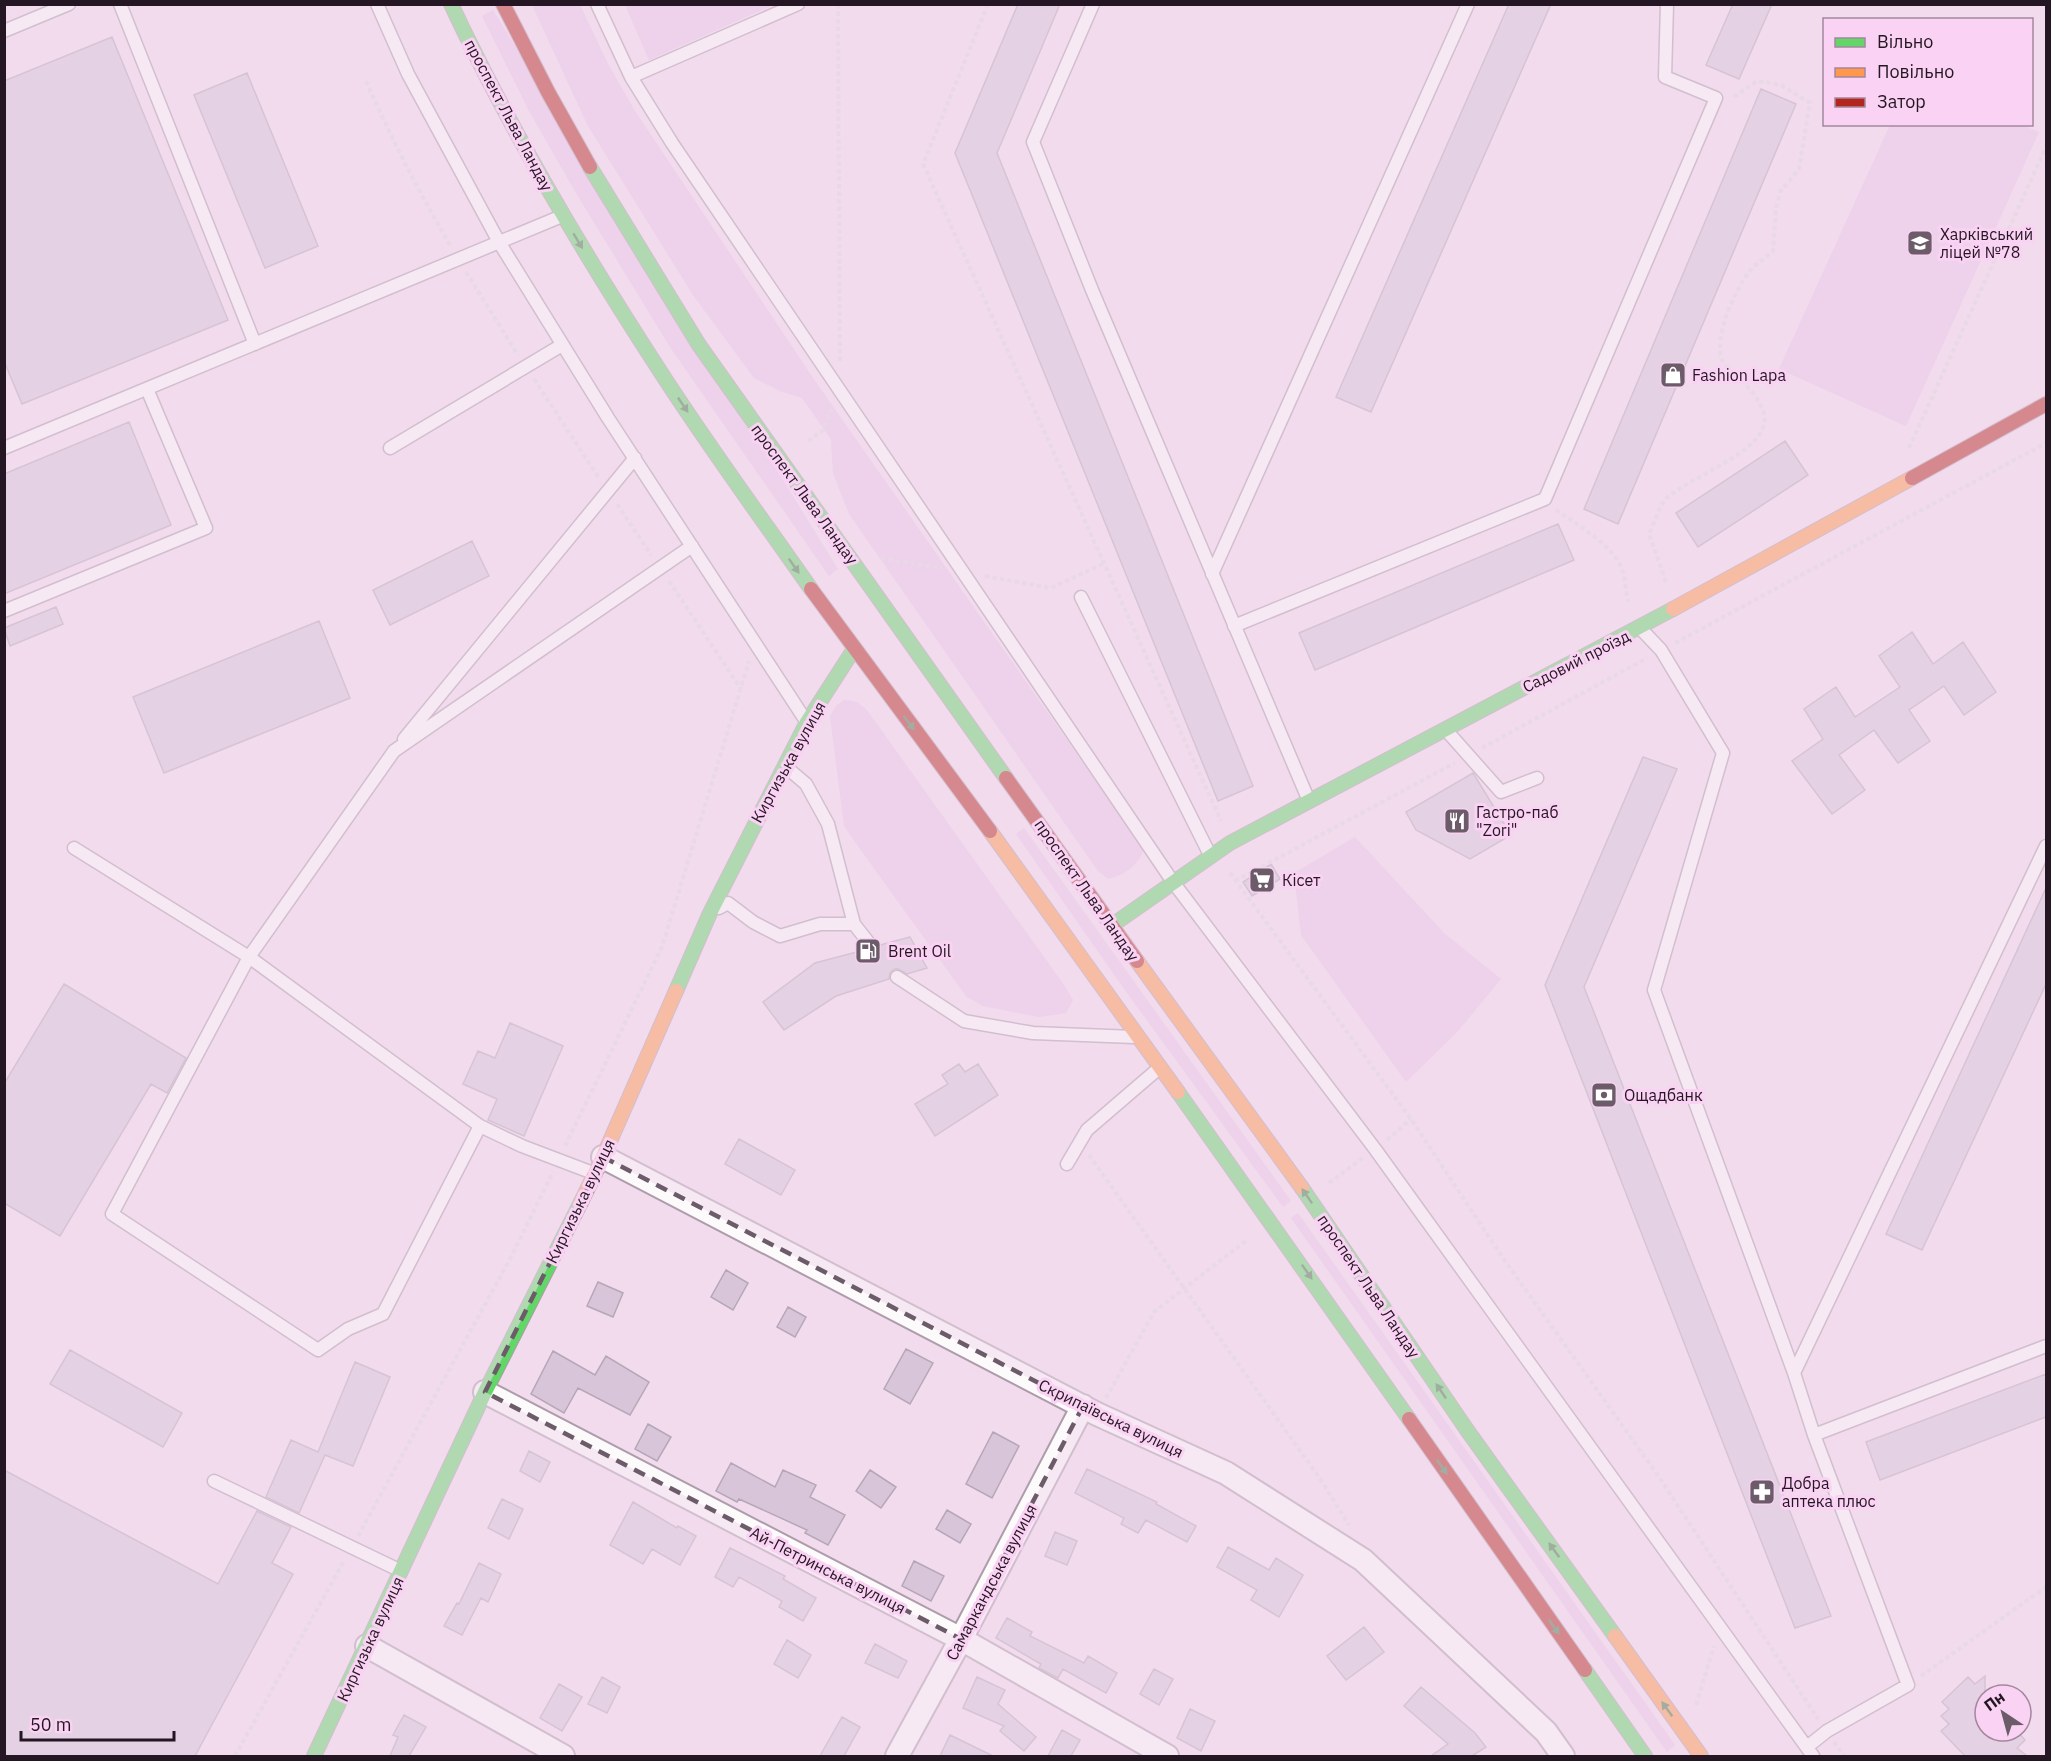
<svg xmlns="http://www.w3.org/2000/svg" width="2051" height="1761" font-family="'IBM Plex Sans',sans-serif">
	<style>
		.green { fill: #ecc5e6 }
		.building { fill: #d8c5da; stroke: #b6a7b7; stroke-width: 1.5 }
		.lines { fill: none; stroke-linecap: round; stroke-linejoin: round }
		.lane-casing { stroke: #ad9caa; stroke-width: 15 }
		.street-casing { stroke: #ad9caa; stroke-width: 26 }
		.fast-casing { stroke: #ad9caa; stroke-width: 16 }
		.slow-casing { stroke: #ad9caa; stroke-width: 16 }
		.jam-casing { stroke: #ad9caa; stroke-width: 16 }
		.path { stroke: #dfd8de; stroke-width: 4; stroke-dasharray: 4.5 3; stroke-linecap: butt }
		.lane { stroke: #fdfafc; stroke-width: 12 }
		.street { stroke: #fdfafc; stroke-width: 22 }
		.fast { stroke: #63d668; stroke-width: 14 }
		.slow { stroke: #ff974d; stroke-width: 14 }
		.jam { stroke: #b3261e; stroke-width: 14 }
		.oneway { fill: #447645 }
		.marked { fill: none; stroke: #6c5b69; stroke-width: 4.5; stroke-dasharray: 12 8; stroke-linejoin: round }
		.labels { text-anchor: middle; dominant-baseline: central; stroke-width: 6; stroke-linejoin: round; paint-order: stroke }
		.street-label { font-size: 16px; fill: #241622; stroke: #fad2f3 }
		.poi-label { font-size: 16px; fill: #241622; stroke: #fad2f3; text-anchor: start }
	</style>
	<rect width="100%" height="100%" fill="#f1dbed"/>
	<path class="green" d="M532 5H580L608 64 635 111 813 378 1144 850C1136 867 1126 874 1108 879L1098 871 849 514 833 473 831 439 802 398 780 391 754 378 693 295 588 126Z
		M625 5H624H773L649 60Z
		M493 10 838 569 829 576 670 347 576 193 529 111 482 16Z
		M1890 125H2022L2039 132 1906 426 1779 369Z
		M844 700 857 702 866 709 1064 985 1073 1000 1066 1013 1039 1017 983 1006 966 996 850 835 844 825 830 716 836 706Z
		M1024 828 1291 1201 1283 1207 1122 986 1016 834Z
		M1355 837 1444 933 1501 979 1458 1031 1406 1082 1301 935 1294 873Z
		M1298 1213 1675 1745 1667 1752 1291 1218Z"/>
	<path class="building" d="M1018 4H1060L997 153 1253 786 1218 801 955 153Z
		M1509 4H1551L1371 412 1336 397Z
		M1733 4H1772L1739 79 1706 65Z
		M112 37 228 320 22 404 4 361V81Z
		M247 73 318 246 265 268 194 95Z
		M1761 89 1796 104 1618 524 1584 509Z
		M129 422 171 525 4 594V474Z
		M1785 441 1808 475 1698 547 1676 513Z
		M1558 524 1574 560 1315 670 1299 633Z
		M472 541 489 576 390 625 373 590Z
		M56 607 63 624 10 646 4 628Z
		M319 621 350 698 164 773 133 697Z
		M1912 632 1933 664 1963 642 1996 692 1964 715 1944 686 1909 710 1930 741 1898 763 1874 730 1839 755 1865 790 1832 814 1792 761 1823 739 1804 709 1836 687 1855 717 1900 687 1879 656Z
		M1643 757 1677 769 1584 987 1831 1616 1795 1628 1545 985Z
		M1473 773 1511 835 1470 859 1416 830 1406 812Z
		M1271 864 1280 879 1252 896 1243 882Z
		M2046 888V984L1922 1250 1886 1234Z
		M910 937 927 968 907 974 898 969H894L890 973 889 979 836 996 784 1030 763 1002 815 963 864 950 868 954 874 955 879 951 880 945Z
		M64 984 186 1058 167 1093 151 1084 60 1236 4 1203V1084Z
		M510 1023 563 1046 524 1136 488 1120 497 1099 463 1084 478 1051 495 1058Z
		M959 1064 965 1072 978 1064 998 1095 935 1136 915 1104 948 1084 942 1075Z
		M739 1139 795 1170 781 1195 725 1164Z
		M726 1270 748 1283 733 1310 711 1297Z
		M598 1282 623 1293 613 1317 587 1306Z
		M788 1307 806 1317 795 1337 777 1327Z
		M906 1349 933 1363 910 1404 884 1389Z
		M70 1350 182 1413 163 1447 50 1384Z
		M553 1351 595 1375 606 1356 649 1382 630 1415 578 1388 564 1413 531 1394Z
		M355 1362 390 1377 353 1466 325 1455 299 1513 266 1497 291 1440 318 1452Z
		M2046 1374V1417L1880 1480 1866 1442Z
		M648 1424 671 1437 657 1461 635 1449Z
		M993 1432 1019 1446 992 1498 966 1484Z
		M529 1451 550 1462 540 1482 520 1471Z
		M731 1463 775 1487 783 1470 816 1485 810 1497 845 1515 828 1545 805 1533 807 1530 739 1499 737 1502 716 1491Z
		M1087 1469 1157 1502 1156 1504 1196 1526 1187 1542 1146 1520 1138 1533 1121 1524 1124 1518 1075 1493Z
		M4 1470 218 1584 257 1511 291 1527 272 1563 293 1574 195 1756H4Z
		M870 1470 896 1487 881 1508 856 1491Z
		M502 1499 523 1509 509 1539 488 1528Z
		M633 1502 677 1528 678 1526 696 1536 680 1565 652 1549 643 1564 610 1545Z
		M947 1510 971 1524 960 1543 936 1529Z
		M1055 1532 1077 1541 1067 1565 1045 1556Z
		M1228 1547 1269 1570 1276 1558 1303 1575 1279 1617 1251 1600 1257 1590 1217 1567Z
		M730 1548 785 1576 783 1579 816 1598 803 1621 779 1607 782 1601 739 1577 733 1587 715 1577Z
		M914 1561 944 1576 931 1601 902 1586Z
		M479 1563 501 1574 488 1602 481 1598 462 1635 444 1626 457 1603 459 1604Z
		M1007 1618 1032 1632 1030 1636 1084 1663 1088 1656 1117 1673 1106 1693 1063 1669 1058 1678 1039 1668 1041 1664 996 1638Z
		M1364 1627 1384 1652 1346 1680 1327 1656Z
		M787 1640 811 1655 798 1678 774 1664Z
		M875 1644 907 1661 898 1678 865 1663Z
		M1154 1669 1173 1679 1159 1705 1140 1694Z
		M1985 1676V1731H2017L2025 1740 2017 1748 2027 1756H1965L1941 1731 1949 1724 1941 1716 1949 1709 1942 1702 1968 1677 1975 1684Z
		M602 1677 620 1687 607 1713 588 1704Z
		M977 1677 1005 1690 998 1704 1036 1737 1024 1751 1000 1731 1004 1726 963 1708Z
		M559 1684 582 1697 562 1731 540 1718Z
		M1421 1687 1475 1733 1486 1747 1472 1756H1431L1448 1744 1404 1706Z
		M1190 1709 1215 1721 1201 1751 1177 1738Z
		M404 1715 426 1727 409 1756H390L398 1737 393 1735Z
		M842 1717 860 1727 844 1756H820Z
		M1062 1730 1080 1740 1071 1756H1048Z
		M950 1735 993 1756H940Z"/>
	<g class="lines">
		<defs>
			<path id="lane" d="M120 4 255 344
				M377 4 408 74 499 242 608 418 806 721
				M597 4 631 77 672 143 1173 882 1375 1149 1813 1756
				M1093 4 1033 142 1092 290 1309 801
				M4 31 69 4
				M631 77 798 4
				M4 448 562 216
				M390 448 562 345
				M1212 574 1468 4
				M1081 597 1210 855
				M4 611 206 528 147 389
				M1234 626 1545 499 1716 98 1665 77 1667 4
				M1640 628 1661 650 1723 753 1654 990 1794 1373 1814 1435 1908 1685 1827 1731 1807 1747
				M1446 730 1501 792 1537 778
				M404 739 635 458
				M74 848 249 957 480 1126 522 1146 593 1173
				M719 908 728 903 753 922 780 936 820 924H854L828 824 806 784 786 767
				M854 924 872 947
				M897 977 964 1021 1033 1033 1134 1037
				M480 1126 383 1314 348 1329 318 1350 112 1214 249 957 394 751 692 546
				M1067 1164 1087 1130 1158 1069
				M1794 1373 2046 846
				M1814 1435 2046 1346
				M214 1481 399 1570"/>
			<path id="street" d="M603 1157 1097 1414 1226 1473 1363 1560 1546 1732 1563 1756
				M485 1392 961 1639 1167 1756
				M367 1646 563 1756
				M897 1756 961 1639 1083 1406"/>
			<path id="fast" d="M451 4C510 130 582 251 658 368 706 443 760 516 811 589
				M590 167 699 345 1006 778
				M1111 926 1230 843 1673 609
				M676 991 710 913 807 722 854 649
				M1178 1092 1409 1419
				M1302 1188 1467 1430 1615 1636
				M1585 1670 1645 1756
				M314 1756 485 1392 581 1202"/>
			<path id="slow" d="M1673 609 1912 478
				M990 831 1178 1092
				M1137 961 1302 1188
				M581 1202 603 1157 676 991
				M1615 1636 1701 1756"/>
			<path id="jam" d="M503 4 548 92 590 167
				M1912 478 2046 404
				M811 589 990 831
				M1006 778 1137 961
				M1409 1419 1585 1670"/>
		</defs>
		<use href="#lane" class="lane-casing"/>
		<use href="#street" class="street-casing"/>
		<use href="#fast" class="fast-casing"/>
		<use href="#slow" class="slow-casing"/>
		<use href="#jam" class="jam-casing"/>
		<path class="path" d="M838 4 840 364
			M988 4 923 164 1221 821
			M366 81C391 138 419 192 450 245
			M466 272 518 355
			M534 379 599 478
			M808 441 823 430 832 409
			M1909 448 2046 147
			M617 504 651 555
			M1556 510C1575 523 1614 546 1622 569 1625 579 1626 591 1628 602
			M881 558 942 568
			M985 576 1051 588 1105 563
			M669 581 741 689
			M1666 582 1649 534C1654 524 1659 505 1667 498 1690 477 1756 455 1764 425 1769 407 1747 386 1736 375 1732 371 1726 367 1723 362 1712 339 1735 290 1749 272 1755 264 1765 258 1773 251L1776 209 1780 192 1799 169 1810 103 1781 85 1757 81 1737 95 1731 96
			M1675 643 2046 443
			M1482 748 1647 658
			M1230 873 1411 1119 1503 1258 1657 1474 1818 1719
			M1235 881 1455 763
			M1387 1140 1411 1119
			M565 1146 662 947 749 661
			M1089 1155 1321 1480 1349 1525
			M1329 1183 1364 1157
			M1106 1398 1154 1312 1247 1240
			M358 1536 511 1257 553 1172
			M1921 1676 2046 1587
			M1696 1705 1714 1646
			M1834 1742 1844 1756
			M235 1756 344 1561"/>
		<use href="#lane" class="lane"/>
		<use href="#street" class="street"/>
		<use href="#fast" class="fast"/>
		<use href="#slow" class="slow"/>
		<use href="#jam" class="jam"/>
	</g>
	<defs><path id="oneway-solid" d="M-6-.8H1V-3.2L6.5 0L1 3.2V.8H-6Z" transform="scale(1.5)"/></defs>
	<g class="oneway">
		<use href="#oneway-solid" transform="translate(578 241) rotate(59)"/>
		<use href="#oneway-solid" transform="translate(683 405) rotate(56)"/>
		<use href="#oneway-solid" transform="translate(794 566) rotate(55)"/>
		<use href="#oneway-solid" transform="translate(909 723) rotate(53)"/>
		<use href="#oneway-solid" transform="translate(1307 1196) rotate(-125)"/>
		<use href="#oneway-solid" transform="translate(1307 1272) rotate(55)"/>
		<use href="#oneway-solid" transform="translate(1441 1391) rotate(-124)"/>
		<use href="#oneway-solid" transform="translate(1442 1467) rotate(55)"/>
		<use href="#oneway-solid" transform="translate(1554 1550) rotate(-126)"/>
		<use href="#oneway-solid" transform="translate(1554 1627) rotate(55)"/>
		<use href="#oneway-solid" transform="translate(1667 1709) rotate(-126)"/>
	</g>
	<path d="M0 0H2051V1761H0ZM603 1157 1083 1406 961 1639 485 1392Z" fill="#f1dbed" fill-opacity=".55" fill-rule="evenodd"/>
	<path class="marked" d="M603 1157 1083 1406 961 1639 485 1392Z"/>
	<defs>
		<symbol id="school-square" viewBox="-11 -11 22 22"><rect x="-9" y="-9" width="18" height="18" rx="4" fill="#6c5b69" stroke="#fad2f3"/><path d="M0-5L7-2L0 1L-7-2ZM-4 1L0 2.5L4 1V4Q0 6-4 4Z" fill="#fff"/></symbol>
		<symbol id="shop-square" viewBox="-11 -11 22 22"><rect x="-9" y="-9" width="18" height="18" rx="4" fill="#6c5b69" stroke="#fad2f3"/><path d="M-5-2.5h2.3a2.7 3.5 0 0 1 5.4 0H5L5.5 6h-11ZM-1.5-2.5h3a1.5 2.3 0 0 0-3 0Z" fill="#fff"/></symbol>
		<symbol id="restaurant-square" viewBox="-11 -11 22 22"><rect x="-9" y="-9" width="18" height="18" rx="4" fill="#6c5b69" stroke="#fad2f3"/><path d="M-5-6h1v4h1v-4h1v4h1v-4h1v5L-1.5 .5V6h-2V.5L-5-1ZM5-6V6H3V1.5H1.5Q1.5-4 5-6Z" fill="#fff"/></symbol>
		<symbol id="supermarket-square" viewBox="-11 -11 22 22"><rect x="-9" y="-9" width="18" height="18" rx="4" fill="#6c5b69" stroke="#fad2f3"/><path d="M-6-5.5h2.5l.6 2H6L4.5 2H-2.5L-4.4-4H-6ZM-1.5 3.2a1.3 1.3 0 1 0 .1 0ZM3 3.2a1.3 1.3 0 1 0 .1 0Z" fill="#fff"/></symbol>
		<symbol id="fuel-square" viewBox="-11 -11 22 22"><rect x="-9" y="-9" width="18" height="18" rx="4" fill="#6c5b69" stroke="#fad2f3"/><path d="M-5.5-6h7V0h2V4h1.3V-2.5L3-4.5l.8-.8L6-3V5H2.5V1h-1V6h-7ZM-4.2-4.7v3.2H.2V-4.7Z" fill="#fff"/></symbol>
		<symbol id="bank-square" viewBox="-11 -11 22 22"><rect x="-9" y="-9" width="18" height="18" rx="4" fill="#6c5b69" stroke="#fad2f3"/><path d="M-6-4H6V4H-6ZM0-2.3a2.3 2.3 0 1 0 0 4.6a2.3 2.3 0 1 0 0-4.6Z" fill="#fff"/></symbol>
		<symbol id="pharmacy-square" viewBox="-11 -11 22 22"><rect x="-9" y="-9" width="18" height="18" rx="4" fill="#6c5b69" stroke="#fad2f3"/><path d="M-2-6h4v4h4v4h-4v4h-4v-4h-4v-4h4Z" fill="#fff"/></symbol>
	</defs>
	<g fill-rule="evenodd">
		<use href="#school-square" x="1905" y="228" width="30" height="30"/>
		<use href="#shop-square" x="1658" y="360" width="30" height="30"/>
		<use href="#restaurant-square" x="1442" y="806" width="30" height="30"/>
		<use href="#supermarket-square" x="1247" y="865" width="30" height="30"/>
		<use href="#fuel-square" x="853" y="936" width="30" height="30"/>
		<use href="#bank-square" x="1589" y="1080" width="30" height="30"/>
		<use href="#pharmacy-square" x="1747" y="1477" width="30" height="30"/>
	</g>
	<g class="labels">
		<g class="street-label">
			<text transform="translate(509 115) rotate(62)">проспект Льва Ландау</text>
			<text transform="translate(805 494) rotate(54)">проспект Льва Ландау</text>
			<text transform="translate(1576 661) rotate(-27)">Садовий проїзд</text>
			<text transform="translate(788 762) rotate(-61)">Киргизька вулиця</text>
			<text transform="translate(1087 890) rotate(55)">проспект Льва Ландау</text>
			<text transform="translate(580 1201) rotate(-64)">Киргизька вулиця</text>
			<text transform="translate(1369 1286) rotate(56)">проспект Льва Ландау</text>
			<text transform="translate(1111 1418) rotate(26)">Скрипаївська вулиця</text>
			<text transform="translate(828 1570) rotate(27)">Ай-Петринська вулиця</text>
			<text transform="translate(991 1582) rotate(-62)">Самаркандська вулиця</text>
			<text transform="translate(370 1639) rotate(-65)">Киргизька вулиця</text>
		</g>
		<g class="poi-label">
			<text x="1940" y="234">Харківський<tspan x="1940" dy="18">ліцей №78</tspan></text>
			<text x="1692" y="375">Fashion Lapa</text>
			<text x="1476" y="812">Гастро-паб<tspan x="1476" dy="18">"Zori"</tspan></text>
			<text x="1282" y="880">Кісет</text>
			<text x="888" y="951">Brent Oil</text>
			<text x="1624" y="1095">Ощадбанк</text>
			<text x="1782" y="1483">Добра<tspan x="1782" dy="18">аптека плюс</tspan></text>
		</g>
	</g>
	<rect width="2051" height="1761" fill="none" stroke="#241622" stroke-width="12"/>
	<rect x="1823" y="18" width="210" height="108" fill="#fad2f3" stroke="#a4879f" stroke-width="1.5"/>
	<rect x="1835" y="38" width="30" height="9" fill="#63d668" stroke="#a4879f" stroke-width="1.5"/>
	<text x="1877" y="48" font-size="18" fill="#241622">Вільно</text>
	<rect x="1835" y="68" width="30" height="9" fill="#ff974d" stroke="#a4879f" stroke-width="1.5"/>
	<text x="1877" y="78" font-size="18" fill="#241622">Повільно</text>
	<rect x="1835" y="98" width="30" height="9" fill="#b3261e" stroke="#a4879f" stroke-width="1.5"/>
	<text x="1877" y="108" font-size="18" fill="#241622">Затор</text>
	<g transform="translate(2003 1713) rotate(324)"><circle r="28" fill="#fad2f3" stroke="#a4879f" stroke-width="1.5"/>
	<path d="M0-4.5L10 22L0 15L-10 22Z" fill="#6c5b69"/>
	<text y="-9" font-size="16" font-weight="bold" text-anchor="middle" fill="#241622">Пн</text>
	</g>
	<path d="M21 1731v9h153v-9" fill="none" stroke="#241622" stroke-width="3"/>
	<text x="30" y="1731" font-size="18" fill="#241622" stroke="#fad2f3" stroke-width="4.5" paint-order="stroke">50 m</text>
</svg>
